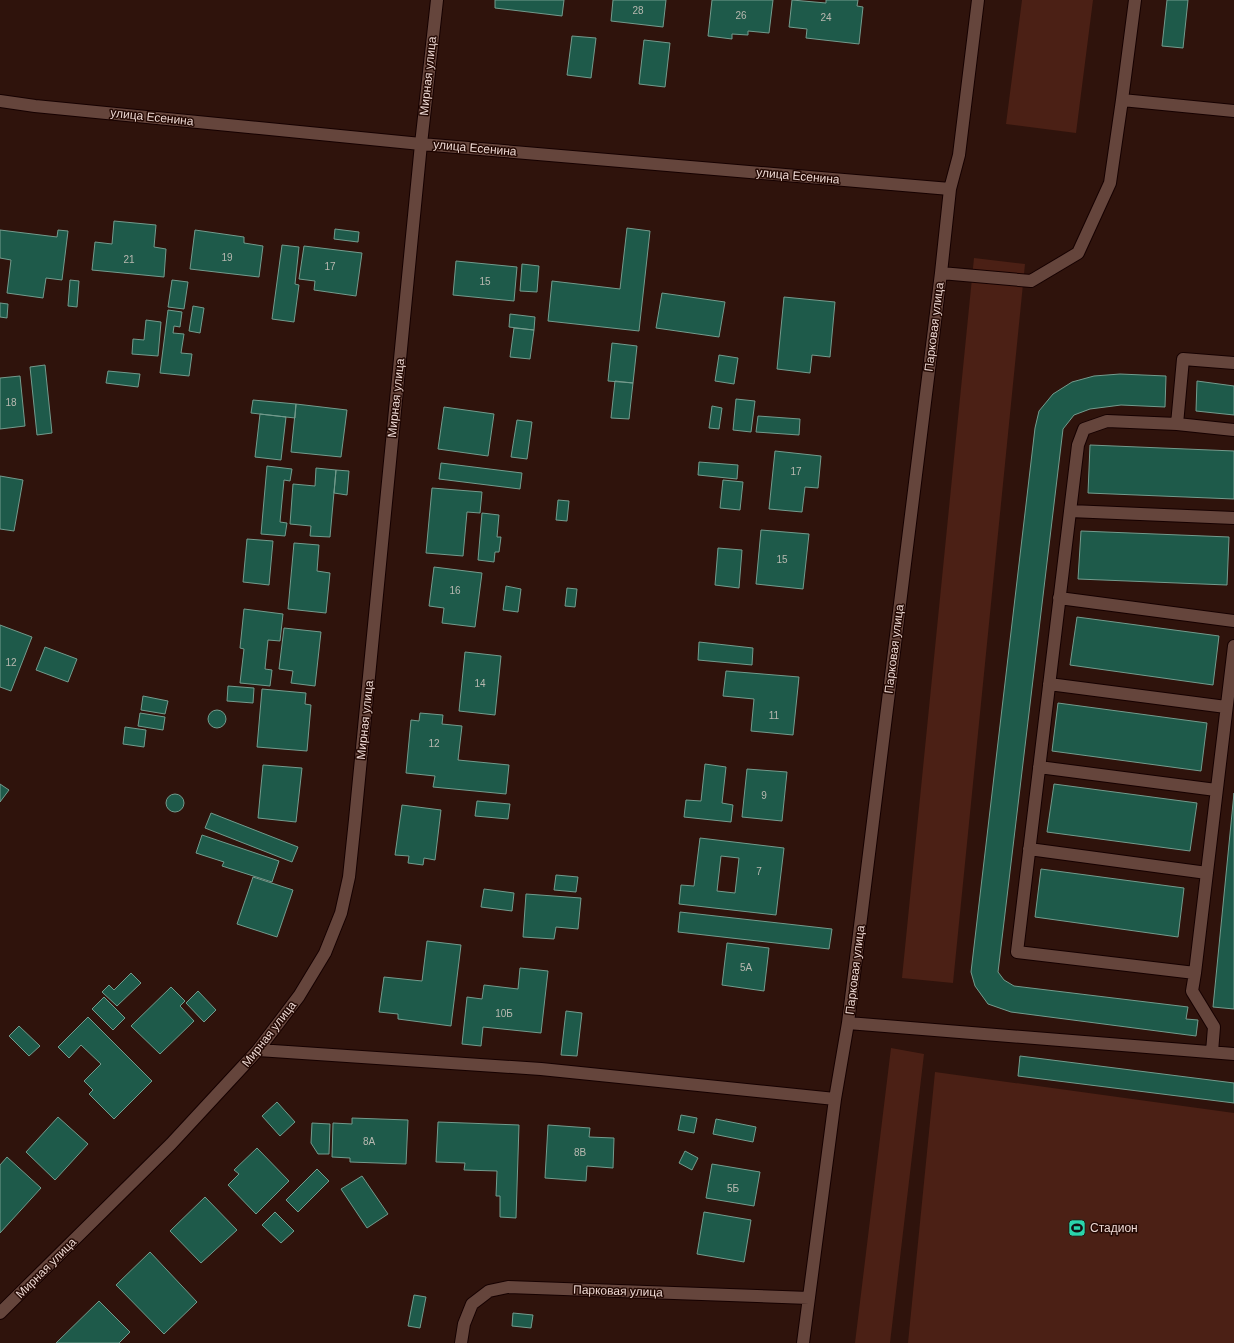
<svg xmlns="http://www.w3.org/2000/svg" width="1234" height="1343" font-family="Helvetica,sans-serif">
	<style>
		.green { fill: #4b2015 }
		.building { fill: #1e5a4a; stroke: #739b8d; fill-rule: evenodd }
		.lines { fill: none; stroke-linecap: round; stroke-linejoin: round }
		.minor-casing { stroke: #160100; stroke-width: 14 }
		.minor { stroke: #65453c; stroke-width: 12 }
		.labels { text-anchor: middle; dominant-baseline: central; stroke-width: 3; stroke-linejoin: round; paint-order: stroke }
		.number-label { font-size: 10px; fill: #b8b8b0 }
		.street-label { font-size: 12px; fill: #ecd7d2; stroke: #250a04 }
		.poi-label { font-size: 12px; fill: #ecd7d2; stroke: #250a04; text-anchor: start }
	</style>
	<rect width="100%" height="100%" fill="#2f130c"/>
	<path class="green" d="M1022 0H1093L1076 133 1006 124Z
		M974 258 1025 264 953 983 902 978Z
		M891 1048 924 1054 890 1343H855Z
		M935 1072 1234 1113V1343H908Z"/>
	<path class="building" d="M495 0H564L562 16 495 8Z
		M613 0H666L663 27 611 21Z
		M712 0H773L769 33 748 31V35L732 34V39L708 36Z
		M792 0 826 3V0H858L857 6 863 7 859 44 806 38 807 29 789 27Z
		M1167 0H1188L1183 48 1162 46Z
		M572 36 596 38 591 78 567 75Z
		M644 40 670 43 665 87 639 84Z
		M114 221 156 225 154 247 166 249 164 277 92 270 95 242 112 244Z
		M627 228 650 231 639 331 548 321 552 281 620 289Z
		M335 229 359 232 358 242 334 239Z
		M0 230 57 237 58 230 68 231 62 280 46 278 43 298 7 293 11 260 0 258Z
		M195 230 244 237V243L263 246 259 277 190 269Z
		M282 245 299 247 295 284 299 285 294 322 272 319Z
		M304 246 362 253 356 296 314 290 315 281 299 279Z
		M456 261 517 267 514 301 453 295Z
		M522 264 539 266 537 292 520 291Z
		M70 280 79 281 77 307 68 306Z
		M172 280 188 282 184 309 168 307Z
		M662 293 725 302 719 337 656 328Z
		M784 297 835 302 830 357 812 355 810 373 777 369Z
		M0 303 8 304 7 318 0 317Z
		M193 306 204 308 200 333 189 331Z
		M168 310 182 312 180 327 174 326 173 333 184 334 181 353 192 354 189 376 160 373Z
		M510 314 535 317 534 330 509 327Z
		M146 320 161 322 158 356 132 354 133 339 144 340Z
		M514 328 534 330 530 359 510 357Z
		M612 343 637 346 633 383 608 381Z
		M719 355 738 358 734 384 715 381Z
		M45 365 52 433 37 435 30 367Z
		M108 371 140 374 138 387 106 383Z
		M1120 374 1166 376 1165 407 1121 405 1090 409 1074 415 1063 429 998 972 1004 980 1014 986 1188 1007 1186 1019 1198 1020 1196 1036 1011 1012 988 1004 975 986 971 972 1035 428 1039 411 1053 394 1072 382 1094 376Z
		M20 376 25 426 0 429V378Z
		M615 381 633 383 629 419 611 418Z
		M1197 381 1234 386V415L1196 411Z
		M736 399 755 401 751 432 733 430Z
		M253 400 296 404 295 418 251 413Z
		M296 404 347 410 341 457 291 452Z
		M712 406 722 408 719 429 709 428Z
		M444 407 494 414 488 456 438 449Z
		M260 414 286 417 281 460 255 457Z
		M758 416 800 419 799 435 756 432Z
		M517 420 532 422 527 459 511 457Z
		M1090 445 1234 451V499L1088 493Z
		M775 451 821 456 818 488 805 487 802 512 769 509Z
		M699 462 738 465 737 479 698 475Z
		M441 463 522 473 520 489 439 479Z
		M267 466 292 469 290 481 284 480 280 522 287 523 285 536 261 534Z
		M316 468 336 470 330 537 310 536 311 526 290 524 293 484 315 486Z
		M336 470 349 471 347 495 334 493Z
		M0 476 23 480 14 531 0 529Z
		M723 480 743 482 740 510 720 508Z
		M432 488 482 492 480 513 467 512 463 556 426 553Z
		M558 500 569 501 567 521 556 520Z
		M482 513 499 515 497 537H501L499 552H495L494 562 478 560Z
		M761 530 809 534 803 589 756 584Z
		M1081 531 1229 537 1227 585 1078 579Z
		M247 539 273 541 269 585 243 582Z
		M294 543 319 545 317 571 330 573 326 613 288 609Z
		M718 548 742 550 739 588 715 585Z
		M434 567 482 573 475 627 442 623 444 608 429 606Z
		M506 586 521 589 518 612 503 610Z
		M567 588 577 589 575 607 565 606Z
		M244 609 283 614 280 641 268 640 265 669 272 670 270 686 240 683 244 649 240 648Z
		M1077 617 1219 636 1213 685 1070 665Z
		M0 625 32 637 11 691 0 687Z
		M284 628 321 632 315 686 291 683 293 671 279 669Z
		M699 642 753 648 752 665 698 660Z
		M45 647 77 659 68 682 36 670Z
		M465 652 501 656 495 715 459 711Z
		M726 671 799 677 793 735 751 731 754 699 723 696Z
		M228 686 254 688 253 703 227 701Z
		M262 689 306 693 305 704 311 705 307 751 257 747Z
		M143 696 168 701 165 714 141 710Z
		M1058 703 1207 723 1201 771 1052 751Z
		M208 719a9 9 0 1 1 18 0a9 9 0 1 1-18 0Z
		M140 713 165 717 163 730 138 726Z
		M420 713 443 715 442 724 462 726 458 760 509 765 506 794 433 787 435 776 406 773 411 720 419 721Z
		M125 727 146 730 144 747 123 744Z
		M705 764 726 767 722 803 733 805 731 822 684 817 686 800 701 801Z
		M263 765 302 768 296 822 258 818Z
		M747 769 787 772 782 821 742 817Z
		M0 784 9 790 0 802Z
		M1054 784 1197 803 1190 851 1047 832Z
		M1234 793V1009L1213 1007Z
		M166 803a9 9 0 1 1 18 0a9 9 0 1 1-18 0Z
		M477 801 510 804 508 819 475 816Z
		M402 805 441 810 435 860 424 858 423 865 408 863 409 856 395 855Z
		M211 813 298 847 292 862 205 828Z
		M202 835 279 861 272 882 222 866 224 862 196 853Z
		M700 838 784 848 776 915 679 904 681 885 694 886ZM721 856 739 858 735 893 717 891Z
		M1041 869 1184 888 1178 937 1035 917Z
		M556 875 578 877 576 892 554 890Z
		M253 877 293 890 277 937 237 924Z
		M484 889 514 893 512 911 481 907Z
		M526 894 581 898 578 929 556 927 554 939 523 937Z
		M680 912 832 929 829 949 678 932Z
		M427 941 461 945 451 1026 398 1019V1014L379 1012 384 977 422 981Z
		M727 943 769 948 764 991 722 985Z
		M520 968 548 971 541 1033 483 1027 481 1046 462 1044 467 997 482 999 484 985 518 989Z
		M131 973 141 983 117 1006 102 992 109 985 114 990Z
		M171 987 185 1001 180 1006 194 1021 160 1054 131 1026Z
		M198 991 216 1010 204 1022 186 1003Z
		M104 997 125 1018 113 1030 92 1009Z
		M566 1011 582 1013 577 1056 561 1055Z
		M88 1017 152 1081 114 1119 89 1094 93 1090 84 1081 101 1064 81 1045 69 1058 58 1047Z
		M19 1026 40 1046 29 1056 9 1036Z
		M1020 1056 1234 1083V1103L1018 1076Z
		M277 1102 295 1122 280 1136 262 1116Z
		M681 1115 697 1118 694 1133 678 1130Z
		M58 1117 88 1144 55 1180 26 1152Z
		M352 1118 408 1120 406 1164 350 1162V1158L332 1157 333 1123 352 1124Z
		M716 1119 756 1127 753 1142 713 1134Z
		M438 1122 519 1125 516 1218 500 1217V1196H496L497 1171 464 1170 465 1163 436 1162Z
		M312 1123 330 1124 329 1154H318L311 1143Z
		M548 1125 590 1128 589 1137 614 1138 613 1168 587 1166 586 1181 545 1178Z
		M257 1148 289 1181 256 1214 228 1185 239 1174 234 1170Z
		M685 1151 698 1158 692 1170 679 1163Z
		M7 1157 41 1188 0 1233V1165Z
		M712 1164 760 1172 754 1206 706 1198Z
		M317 1169 329 1181 298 1212 286 1200Z
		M362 1176 388 1214 367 1228 341 1189Z
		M205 1197 237 1230 201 1263 170 1231Z
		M275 1212 294 1231 281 1243 262 1225Z
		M704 1212 751 1220 744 1262 697 1254Z
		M150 1252 197 1302 164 1334 116 1285Z
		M414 1295 426 1297 420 1328 408 1326Z
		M99 1301 130 1332 119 1343H56Z
		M513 1313 533 1315 531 1328 512 1326Z"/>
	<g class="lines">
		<defs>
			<path id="minor" d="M1135 0 1122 100 1234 111
				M0 101 35 106 421 144 950 189
				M941 273 1031 281 1078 253 1110 183 1122 100
				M1177 424 1183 359 1234 363
				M1234 430 1177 424 1107 421 1084 429 1078 445 1017 952 1195 973 1234 646
				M1070 511 1234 518
				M1059 598 1234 621
				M1049 684 1226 707
				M1039 767 1216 790
				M1029 849 1207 873
				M1195 973 1192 991 1214 1027 1212 1052
				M848 1023 1234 1054
				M258 1050 541 1069 835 1099
				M0 1313 171 1144 258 1050 299 996 325 953 341 913 349 877 355 820 421 144 437 0
				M461 1343 464 1324 472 1304 489 1291 508 1287 809 1298
				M803 1343 835 1099 848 1023 941 273 950 189 959 155 978 0"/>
		</defs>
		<use href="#minor" class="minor-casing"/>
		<use href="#minor" class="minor"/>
	</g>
	<defs>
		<symbol id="stadium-square" viewBox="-11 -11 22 22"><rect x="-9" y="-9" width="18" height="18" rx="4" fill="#2ad5ac" stroke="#250a04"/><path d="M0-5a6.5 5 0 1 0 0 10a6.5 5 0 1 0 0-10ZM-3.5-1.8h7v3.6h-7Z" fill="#111"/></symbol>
	</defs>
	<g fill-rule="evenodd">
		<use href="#stadium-square" x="1067" y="1218" width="20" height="20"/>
	</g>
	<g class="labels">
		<g class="number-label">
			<text x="638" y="10">28</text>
			<text x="741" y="15">26</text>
			<text x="826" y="17">24</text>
			<text x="227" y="257">19</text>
			<text x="129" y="259">21</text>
			<text x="330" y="266">17</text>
			<text x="485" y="281">15</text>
			<text x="11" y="402">18</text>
			<text x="796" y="471">17</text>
			<text x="782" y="559">15</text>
			<text x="455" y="590">16</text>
			<text x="11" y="662">12</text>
			<text x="480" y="683">14</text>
			<text x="774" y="715">11</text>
			<text x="434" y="743">12</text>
			<text x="764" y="795">9</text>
			<text x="759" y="871">7</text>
			<text x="746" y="967">5А</text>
			<text x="504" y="1013">10Б</text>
			<text x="369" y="1141">8А</text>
			<text x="580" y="1152">8В</text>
			<text x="733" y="1188">5Б</text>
		</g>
		<g class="street-label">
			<text transform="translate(428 76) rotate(-84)">Мирная улица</text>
			<text transform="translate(152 117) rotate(6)">улица Есенина</text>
			<text transform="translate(475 148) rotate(5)">улица Есенина</text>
			<text transform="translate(798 176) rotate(5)">улица Есенина</text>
			<text transform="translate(934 327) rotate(-83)">Парковая улица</text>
			<text transform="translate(396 398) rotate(-84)">Мирная улица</text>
			<text transform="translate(894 649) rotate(-83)">Парковая улица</text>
			<text transform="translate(365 720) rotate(-84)">Мирная улица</text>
			<text transform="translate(855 970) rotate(-83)">Парковая улица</text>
			<text transform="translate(269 1034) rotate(-52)">Мирная улица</text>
			<text transform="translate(46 1268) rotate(-45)">Мирная улица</text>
			<text transform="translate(618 1291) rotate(2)">Парковая улица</text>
		</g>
		<g class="poi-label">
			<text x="1090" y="1228">Стадион</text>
		</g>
	</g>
</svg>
